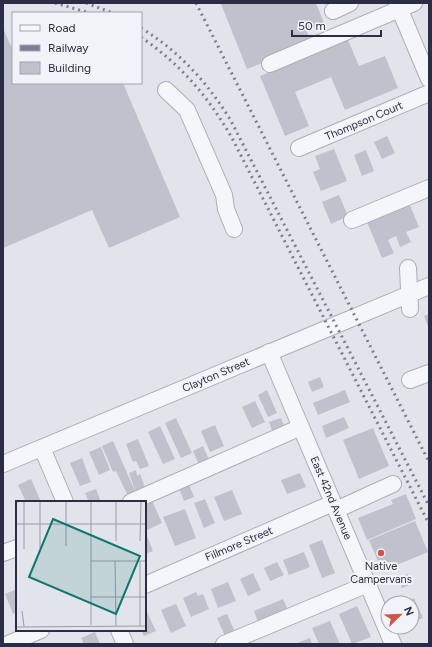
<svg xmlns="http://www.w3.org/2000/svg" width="432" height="647" font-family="Figtree,sans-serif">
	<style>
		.building { fill: #bfc1cd }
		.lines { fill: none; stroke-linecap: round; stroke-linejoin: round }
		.minor-casing { stroke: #abadb9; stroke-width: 18 }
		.minor { stroke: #f5f6f9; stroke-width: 16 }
		.rail { stroke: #7c7f94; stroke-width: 3; stroke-dasharray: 2 4; stroke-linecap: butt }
		.poi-dot { fill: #ce5649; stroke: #f2f3f8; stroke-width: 1.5 }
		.labels { text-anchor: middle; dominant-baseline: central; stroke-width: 4; stroke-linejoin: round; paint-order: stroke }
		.street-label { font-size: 11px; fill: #2a2d43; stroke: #f2f3f8 }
		.poi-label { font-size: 11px; fill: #2a2d43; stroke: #f2f3f8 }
		.inset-road { fill: none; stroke: #989ba8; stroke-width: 1 }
		.view { fill: #0f766e; fill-opacity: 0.15; stroke: #0f766e; stroke-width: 2 }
		.inset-edge { fill: none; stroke: #2a2d43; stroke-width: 2 }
	</style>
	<rect width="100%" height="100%" fill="#e2e4eb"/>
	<path class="building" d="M224 3H316L324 23 306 30 312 43 247 69 221 4Z
		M3 28 13 51V83H123L180 217 109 248 92 210 3 248Z
		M348 40 359 66 385 56 398 88 345 110 331 77 295 92 309 126 285 136 260 76Z
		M387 136 395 153 382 159 374 142Z
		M334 149 347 181 321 191 313 172 320 169 315 156Z
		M366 150 374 171 362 176 354 155Z
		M339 195 348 216 331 224 322 202Z
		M408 201 419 227 406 232 411 242 400 247 396 236 388 240 394 253 382 258 367 222Z
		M429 314V329L424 316Z
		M320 377 324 387 312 392 308 382Z
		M267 390 277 413 268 417 258 395Z
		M345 390 350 402 318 415 313 403Z
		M255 401 265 422 252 428 242 407Z
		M344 417 349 428 326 438 322 426Z
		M176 418 192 453 181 458 165 423Z
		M281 418 285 428 273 433 269 422Z
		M215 425 224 446 210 452 201 431Z
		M160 426 175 459 163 464 148 432Z
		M373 428 389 466 359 479 343 440Z
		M138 439 149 466 140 469 136 461 133 462 126 444Z
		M113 441 135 491 127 494 116 471 113 472 102 446Z
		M203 446 210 462 200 467 193 451Z
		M101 447 110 470 99 475 89 452Z
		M82 458 91 482 80 486 70 463Z
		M136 470 137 476 140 474 146 490 136 493 129 473Z
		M300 473 306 487 287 494 281 480Z
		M31 479 41 502H26L18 485Z
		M188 482 194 497 184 501 178 486Z
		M96 489 101 502H89L85 493Z
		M232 490 242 514 224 521 214 497Z
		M406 494 416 519 367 540 358 518 393 504 391 500Z
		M151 498 162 523 147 530 145 526V502Z
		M205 499 215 523 204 528 194 503Z
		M185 509 196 538 175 546 163 517Z
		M415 521 428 552 382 571 369 540Z
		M145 531 153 551 145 554Z
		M322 540 335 573 322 578 309 545Z
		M304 552 310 567 289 575 283 560Z
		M277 562 284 575 270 581 264 568Z
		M253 573 261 590 248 596 240 579Z
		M408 574 412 584 402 588 398 578Z
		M228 582 236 601 218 608 211 589Z
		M17 589V612L13 614 5 594Z
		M196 592 198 596 203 594 209 609 191 617 183 598Z
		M414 598 423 618 412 622V603H401Z
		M283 599 288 610 258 622 254 611Z
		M176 604 186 626 171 633 161 610Z
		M357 606 371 637 352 644 339 614Z
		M147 612 156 631 144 636 141 630H145V613Z
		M227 614 235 632 225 636 217 618Z
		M330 621 340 644H319L312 628Z
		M95 632 100 644H84L81 638Z
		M310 638 312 644H297V643Z"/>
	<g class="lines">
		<defs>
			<path id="minor" d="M397 3 429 79
				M333 11 350 3
				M270 64 414 3
				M166 90 187 110 224 195 226 209 234 229
				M299 148 429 93
				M352 220 429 188
				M408 268 410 309
				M269 352 393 644
				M410 380 429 373
				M42 448 65 502
				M3 464 429 286
				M131 502 301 427
				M336 510 393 484
				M3 553 17 548
				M145 585 333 503
				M119 630 125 644
				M8 644 41 630
				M224 644 368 584"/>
		</defs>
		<use href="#minor" class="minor-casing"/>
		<use href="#minor" class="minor"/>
		<path class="rail" d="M55 3 90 13
			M86 3 113 13
			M196 3 429 462
			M141 28C179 51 208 83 231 121L429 506
			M141 37C182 66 207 95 232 138L429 524"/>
	</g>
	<circle class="poi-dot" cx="381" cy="553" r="4"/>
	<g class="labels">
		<g class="street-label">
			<text transform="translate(364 121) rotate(-23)">Thompson Court</text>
			<text transform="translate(216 375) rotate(-23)">Clayton Street</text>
			<text transform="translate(331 498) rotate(67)">East 42nd Avenue</text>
			<text transform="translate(239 544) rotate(-23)">Fillmore Street</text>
		</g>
		<g class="poi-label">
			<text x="381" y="566">Native<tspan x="381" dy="13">Campervans</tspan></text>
		</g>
	</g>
	<g transform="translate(16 501)">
		<rect width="130" height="130" fill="#e2e4eb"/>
		<path class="inset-road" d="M0 23H130M100 40V0M124 40 125 0M50 45V0M24 47V0M8 48V0M75 60H130M99 60 100 125M124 60V125M75 96H130M6 110 8 125M75 124V0M0 126 130 125"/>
		<path class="view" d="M37 18 124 55 100 113 13 76Z"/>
		<rect width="130" height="130" class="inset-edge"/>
	</g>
	<rect width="432" height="647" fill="none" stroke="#2a2d43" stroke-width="8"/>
	<rect x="12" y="12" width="130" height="72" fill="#f2f3f8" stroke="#a2a4b0"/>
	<rect x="20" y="25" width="20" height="6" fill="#f5f6f9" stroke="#a2a4b0"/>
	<text x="48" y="32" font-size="12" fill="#2a2d43">Road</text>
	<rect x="20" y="45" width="20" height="6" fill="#7c7f94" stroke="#a2a4b0"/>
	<text x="48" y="52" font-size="12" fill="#2a2d43">Railway</text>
	<rect x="20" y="62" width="20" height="12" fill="#bfc1cd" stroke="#a2a4b0"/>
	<text x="48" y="72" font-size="12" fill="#2a2d43">Building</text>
	<g transform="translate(400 615) rotate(67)"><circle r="19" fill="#f2f3f8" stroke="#a2a4b0"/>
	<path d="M0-3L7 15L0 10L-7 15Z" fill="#ce5649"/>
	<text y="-6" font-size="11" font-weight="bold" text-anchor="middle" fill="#2a2d43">N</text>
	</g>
	<path d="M292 30v6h89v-6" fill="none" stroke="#2a2d43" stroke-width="2"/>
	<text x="298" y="30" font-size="12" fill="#2a2d43" stroke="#f2f3f8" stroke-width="3" paint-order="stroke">50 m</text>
</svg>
